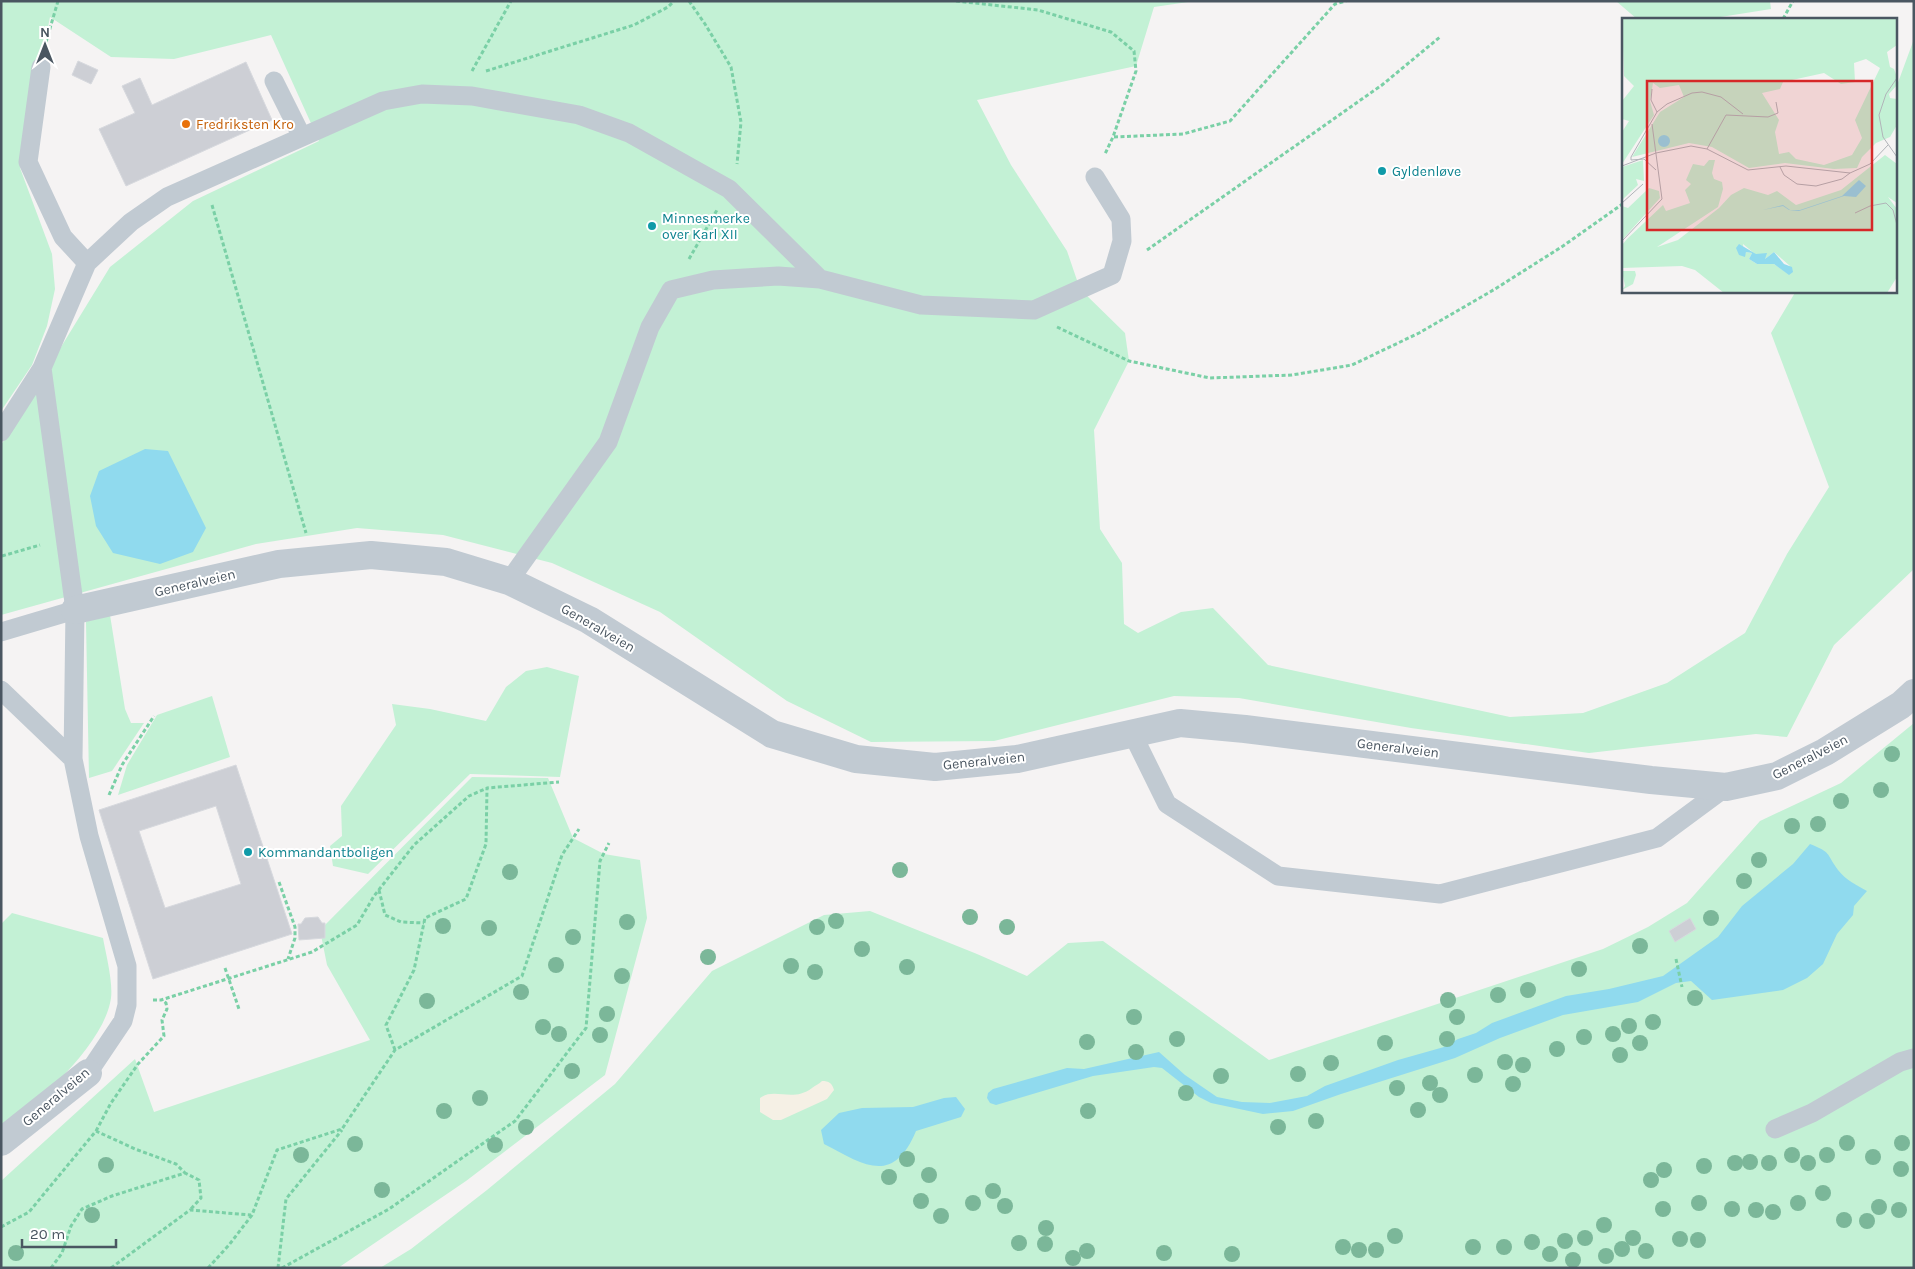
<svg xmlns="http://www.w3.org/2000/svg" width="1915" height="1269" font-family="Karla,sans-serif">
	<style>
		.green { fill: #c3f1d5 }
		.sand { fill: #f5f0e5 }
		.water { fill: #90daee }
		.building { fill: #cdcfd5; stroke: #d7d9de; fill-rule: evenodd }
		.lines { fill: none; stroke-linecap: round; stroke-linejoin: round }
		.path { stroke: #7ad0a6; stroke-width: 3; stroke-dasharray: 4 2.5; stroke-linecap: butt }
		.lane { stroke: #c1cad2; stroke-width: 19 }
		.street { stroke: #c1cad2; stroke-width: 28 }
		.tree { fill: #7bb799 }
		.food-dot { fill: #e8710a; stroke: #fff; stroke-width: 2 }
		.culture-dot { fill: #0f9aa8; stroke: #fff; stroke-width: 2 }
		.labels { text-anchor: middle; dominant-baseline: central; stroke-width: 4; stroke-linejoin: round; paint-order: stroke }
		.food-label { font-size: 14px; fill: #c56008; stroke: #fff; text-anchor: start }
		.culture-label { font-size: 14px; fill: #0d838f; stroke: #fff; text-anchor: start }
		.street-label { font-size: 14px; fill: #4a5661; stroke: #fff }
		.inset-road { fill: none; stroke: #b1b4b9; stroke-width: 1 }
		.view { fill: #d62828; fill-opacity: 0.15; stroke: #d62828; stroke-width: 2.5 }
		.inset-edge { fill: none; stroke: #4a5661; stroke-width: 2.5 }
	</style>
	<rect width="100%" height="100%" fill="#f5f3f3"/>
	<path class="green" d="M1 1H1195L1154 7 1136 66 977 100 1011 165 1067 251 1080 289 1125 333 1129 361 1094 430 1100 529 1122 563 1124 624 1138 633 1181 612 1213 608 1268 665 1510 717 1583 713 1667 683 1745 633 1787 554 1829 487 1771 333 1796 291H1896V88L1914 39V569L1834 645 1787 737 1756 734 1589 753 1411 728 1239 698 1174 696 994 741 871 742 787 701 660 612 552 563 443 535 357 528 256 544 1 615V445L110 267 193 201 319 141 271 35 174 59 111 57 50 17 20 168 52 254 55 289 47 326 32 365 1 411Z
		M1616 1H1770L1771 9 1708 19H1637Z
		M102 612 110 615 125 709 131 723H144L112 771 89 778 86 622Z
		M547 667 579 676 560 777 470 774 368 874 333 866 330 846 342 836 341 806 396 725 392 704 430 709 486 721 506 687 526 671Z
		M212 696 230 757 118 795 127 765 157 715Z
		M1914 723V1268H380L411 1249 487 1190 615 1084 712 971 824 915 870 911 977 954 1027 976 1068 943 1103 941 1269 1060 1603 949 1648 927 1687 903 1760 821 1841 783Z
		M472 777 548 778 573 838 604 854 640 860 647 918 605 1075 466 1181 338 1268H1V1181L135 1059 154 1112 370 1040 327 965 320 930Z
		M12 913 103 938C106 955 113 981 111 998 104 1046 37 1102 1 1133V924Z"/>
	<path class="sand" d="M822 1081C829 1081 832 1083 834 1090L827 1099 781 1120H773L760 1112V1098C775 1087 792 1103 812 1088 816 1085 819 1084 822 1081Z"/>
	<path class="water" d="M145 449 168 451 206 528 193 552 160 564 113 553 96 526 90 496 99 471Z
		M1810 844C1832 853 1825 852 1838 870 1846 880 1856 885 1867 891L1854 906 1853 915 1837 934 1823 964 1807 978 1783 990 1712 1000 1691 981 1676 983 1638 1002 1563 1015 1500 1038 1455 1058 1341 1094 1293 1111 1263 1114 1211 1103 1199 1097 1162 1068 1154 1067 1093 1076 996 1105 990 1103 987 1098 988 1093 993 1089 1067 1068 1084 1069 1159 1052 1185 1075 1217 1097 1242 1102 1270 1103 1307 1096 1325 1086 1398 1060 1444 1047 1458 1039 1476 1033 1492 1023 1566 996 1609 989 1663 976 1718 937 1742 906 1793 864Z
		M956 1097 965 1109 961 1117 916 1131C893 1186 864 1165 824 1144L821 1130 839 1113 862 1108 913 1107 944 1098Z"/>
	<path class="building" d="M78 61 98 70 91 84 72 75Z
		M246 62 272 120 126 186 99 129 135 113 122 86 140 78 152 105Z
		M236 765 292 934 153 979 99 810ZM216 806 241 884 165 908 139 831Z
		M318 917 322 923H325V938L299 940 298 924H301L305 918Z
		M1690 918 1696 929 1675 942 1669 931Z"/>
	<g class="lines">
		<path class="path" d="M689 1 705 24 731 67 741 122 737 164
			M956 1 1038 10 1111 32 1134 51 1136 71 1113 137 1105 154
			M1783 19 1793 1
			M46 42 58 1
			M472 71 511 1
			M486 71 634 25 668 7 674 1
			M1114 137 1183 134 1230 121 1335 4 1346 1
			M212 205 306 533
			M1147 250 1382 85 1440 37
			M689 259 717 210
			M1057 327 1129 361 1210 378 1292 375 1352 365 1419 333 1495 289 1563 246 1624 203
			M2 556 40 545
			M109 795 122 765 154 716
			M279 882 295 927V938L288 959
			M379 890 385 915 401 922 424 923
			M1676 959 1682 987
			M225 968 239 1009
			M153 1000H161L312 952 357 925 374 896 414 845 469 796 487 788
			M395 1050 386 1025 414 970 425 918 466 899 486 844 487 788 559 782
			M96 1131 111 1103 138 1064 164 1036 162 1020 167 1009 166 1003 162 1000
			M1 1227 29 1212 96 1131 135 1149 176 1164 185 1173
			M51 1268 62 1253 71 1226 82 1209 112 1196 185 1173 199 1180 201 1198 190 1210
			M111 1268 190 1210 251 1215
			M208 1268 229 1245 252 1215 277 1150 342 1129 395 1050 522 976 562 855 579 829
			M278 1268 286 1199 342 1130
			M282 1268 389 1209 515 1121 586 1028 600 861 609 843"/>
		<path class="lane" d="M41 67 28 162 63 237 87 263
			M274 81 302 137
			M42 368 75 610 73 759 89 836 127 966V1005L123 1021 88 1073
			M1 432 42 368 87 263 131 222 167 197 383 101 422 94 472 96 579 115 629 133 729 189 820 279
			M509 581 608 442 650 327 671 290 713 280 778 276 820 279 921 305 1034 310 1112 275 1122 241 1121 219 1095 177
			M1 632 75 610
			M1 690 73 759
			M1132 733 1167 804 1278 876 1440 894 1657 838 1726 787
			M1775 1129 1812 1113 1900 1062 1914 1058"/>
		<path class="street" d="M75 610 279 564 371 555 446 562 509 581 589 620 772 734 856 759 935 767 1017 759 1180 723 1245 729 1651 780 1726 787 1777 776 1825 752 1901 705 1914 693
			M1 1142 88 1073"/>
	</g>
	<g class="tree">
		<circle cx="1892" cy="754" r="8"/>
		<circle cx="1881" cy="790" r="8"/>
		<circle cx="1841" cy="801" r="8"/>
		<circle cx="1818" cy="824" r="8"/>
		<circle cx="1792" cy="826" r="8"/>
		<circle cx="1759" cy="860" r="8"/>
		<circle cx="900" cy="870" r="8"/>
		<circle cx="510" cy="872" r="8"/>
		<circle cx="1744" cy="881" r="8"/>
		<circle cx="970" cy="917" r="8"/>
		<circle cx="1711" cy="918" r="8"/>
		<circle cx="836" cy="921" r="8"/>
		<circle cx="627" cy="922" r="8"/>
		<circle cx="443" cy="926" r="8"/>
		<circle cx="817" cy="927" r="8"/>
		<circle cx="1007" cy="927" r="8"/>
		<circle cx="489" cy="928" r="8"/>
		<circle cx="573" cy="937" r="8"/>
		<circle cx="1640" cy="946" r="8"/>
		<circle cx="862" cy="949" r="8"/>
		<circle cx="708" cy="957" r="8"/>
		<circle cx="556" cy="965" r="8"/>
		<circle cx="791" cy="966" r="8"/>
		<circle cx="907" cy="967" r="8"/>
		<circle cx="1579" cy="969" r="8"/>
		<circle cx="815" cy="972" r="8"/>
		<circle cx="622" cy="976" r="8"/>
		<circle cx="1528" cy="990" r="8"/>
		<circle cx="521" cy="992" r="8"/>
		<circle cx="1498" cy="995" r="8"/>
		<circle cx="1695" cy="998" r="8"/>
		<circle cx="1448" cy="1000" r="8"/>
		<circle cx="427" cy="1001" r="8"/>
		<circle cx="607" cy="1014" r="8"/>
		<circle cx="1134" cy="1017" r="8"/>
		<circle cx="1457" cy="1017" r="8"/>
		<circle cx="1653" cy="1022" r="8"/>
		<circle cx="1629" cy="1026" r="8"/>
		<circle cx="543" cy="1027" r="8"/>
		<circle cx="559" cy="1034" r="8"/>
		<circle cx="1613" cy="1034" r="8"/>
		<circle cx="600" cy="1035" r="8"/>
		<circle cx="1584" cy="1037" r="8"/>
		<circle cx="1177" cy="1039" r="8"/>
		<circle cx="1447" cy="1039" r="8"/>
		<circle cx="1087" cy="1042" r="8"/>
		<circle cx="1385" cy="1043" r="8"/>
		<circle cx="1640" cy="1043" r="8"/>
		<circle cx="1557" cy="1049" r="8"/>
		<circle cx="1136" cy="1052" r="8"/>
		<circle cx="1620" cy="1055" r="8"/>
		<circle cx="1505" cy="1062" r="8"/>
		<circle cx="1331" cy="1063" r="8"/>
		<circle cx="1523" cy="1065" r="8"/>
		<circle cx="572" cy="1071" r="8"/>
		<circle cx="1298" cy="1074" r="8"/>
		<circle cx="1475" cy="1075" r="8"/>
		<circle cx="1221" cy="1076" r="8"/>
		<circle cx="1430" cy="1083" r="8"/>
		<circle cx="1513" cy="1084" r="8"/>
		<circle cx="1397" cy="1088" r="8"/>
		<circle cx="1186" cy="1093" r="8"/>
		<circle cx="1440" cy="1095" r="8"/>
		<circle cx="480" cy="1098" r="8"/>
		<circle cx="1418" cy="1110" r="8"/>
		<circle cx="444" cy="1111" r="8"/>
		<circle cx="1088" cy="1111" r="8"/>
		<circle cx="1316" cy="1121" r="8"/>
		<circle cx="526" cy="1127" r="8"/>
		<circle cx="1278" cy="1127" r="8"/>
		<circle cx="1847" cy="1143" r="8"/>
		<circle cx="1902" cy="1143" r="8"/>
		<circle cx="355" cy="1144" r="8"/>
		<circle cx="495" cy="1145" r="8"/>
		<circle cx="301" cy="1155" r="8"/>
		<circle cx="1792" cy="1155" r="8"/>
		<circle cx="1827" cy="1155" r="8"/>
		<circle cx="1873" cy="1157" r="8"/>
		<circle cx="907" cy="1159" r="8"/>
		<circle cx="1750" cy="1162" r="8"/>
		<circle cx="1735" cy="1163" r="8"/>
		<circle cx="1769" cy="1163" r="8"/>
		<circle cx="1808" cy="1163" r="8"/>
		<circle cx="106" cy="1165" r="8"/>
		<circle cx="1704" cy="1166" r="8"/>
		<circle cx="1901" cy="1169" r="8"/>
		<circle cx="1664" cy="1170" r="8"/>
		<circle cx="929" cy="1175" r="8"/>
		<circle cx="889" cy="1177" r="8"/>
		<circle cx="1651" cy="1180" r="8"/>
		<circle cx="382" cy="1190" r="8"/>
		<circle cx="993" cy="1191" r="8"/>
		<circle cx="1823" cy="1193" r="8"/>
		<circle cx="921" cy="1201" r="8"/>
		<circle cx="973" cy="1203" r="8"/>
		<circle cx="1699" cy="1203" r="8"/>
		<circle cx="1798" cy="1203" r="8"/>
		<circle cx="1005" cy="1206" r="8"/>
		<circle cx="1879" cy="1207" r="8"/>
		<circle cx="1663" cy="1209" r="8"/>
		<circle cx="1732" cy="1209" r="8"/>
		<circle cx="1756" cy="1210" r="8"/>
		<circle cx="1899" cy="1210" r="8"/>
		<circle cx="1773" cy="1212" r="8"/>
		<circle cx="92" cy="1215" r="8"/>
		<circle cx="941" cy="1216" r="8"/>
		<circle cx="1844" cy="1220" r="8"/>
		<circle cx="1867" cy="1221" r="8"/>
		<circle cx="1604" cy="1225" r="8"/>
		<circle cx="1046" cy="1228" r="8"/>
		<circle cx="1395" cy="1236" r="8"/>
		<circle cx="1585" cy="1238" r="8"/>
		<circle cx="1633" cy="1238" r="8"/>
		<circle cx="1680" cy="1239" r="8"/>
		<circle cx="1698" cy="1240" r="8"/>
		<circle cx="1565" cy="1241" r="8"/>
		<circle cx="1532" cy="1242" r="8"/>
		<circle cx="1019" cy="1243" r="8"/>
		<circle cx="1045" cy="1244" r="8"/>
		<circle cx="1343" cy="1247" r="8"/>
		<circle cx="1473" cy="1247" r="8"/>
		<circle cx="1504" cy="1247" r="8"/>
		<circle cx="1622" cy="1249" r="8"/>
		<circle cx="1359" cy="1250" r="8"/>
		<circle cx="1376" cy="1250" r="8"/>
		<circle cx="1087" cy="1251" r="8"/>
		<circle cx="1646" cy="1251" r="8"/>
		<circle cx="16" cy="1253" r="8"/>
		<circle cx="1164" cy="1253" r="8"/>
		<circle cx="1232" cy="1254" r="8"/>
		<circle cx="1550" cy="1254" r="8"/>
		<circle cx="1606" cy="1256" r="8"/>
		<circle cx="1073" cy="1258" r="8"/>
		<circle cx="1573" cy="1260" r="8"/>
	</g>
	<circle class="food-dot" cx="186" cy="124" r="5"/>
	<g class="culture-dot">
		<circle cx="1382" cy="171" r="5"/>
		<circle cx="652" cy="226" r="5"/>
		<circle cx="248" cy="852" r="5"/>
	</g>
	<g class="labels">
		<g class="food-label">
			<text x="196" y="124">Fredriksten Kro</text>
		</g>
		<g class="culture-label">
			<text x="1392" y="171">Gyldenløve</text>
			<text x="662" y="218">Minnesmerke<tspan x="662" dy="16">over Karl XII</tspan></text>
			<text x="258" y="852">Kommandantboligen</text>
		</g>
		<g class="street-label">
			<text transform="translate(195 583) rotate(-13)">Generalveien</text>
			<text transform="translate(598 628) rotate(30)">Generalveien</text>
			<text transform="translate(1398 748) rotate(7)">Generalveien</text>
			<text transform="translate(1810 757) rotate(-27)">Generalveien</text>
			<text transform="translate(984 761) rotate(-6)">Generalveien</text>
			<text transform="translate(56 1097) rotate(-40)">Generalveien</text>
		</g>
	</g>
	<g transform="translate(1622 18)">
		<rect width="275" height="275" fill="#f5f3f3"/>
		<path d="M0 0H275V27L265 34 268 49 272 51 275 59V67L267 76 268 80 275 81V107L268 119 254 125 240 139 235 150 212 151 163 145 127 150 90 129 67 125 10 139 38 94 62 79 57 67 38 70 31 65 28 83 32 97 0 146V114L7 103 0 101V83L12 68 2 58ZM244 41 258 50 233 102 240 120 230 137 202 147 174 141 167 134 157 136 153 114 157 102 140 75 158 71 161 64 202 55 219 66 233 64 232 45ZM263 137 275 146V185L266 179 275 191V259L265 275H102L73 252 60 248 0 250V227L5 221 41 187 44 193 68 185 63 172 69 166 64 162 71 146 82 148 87 142H93L90 155 92 161 100 164 101 171 96 189 35 229 56 222 97 190 109 177 122 170 146 177 155 173 174 187 219 172ZM121 226 133 236 143 237V241L152 234 168 248 165 255 152 246H135L127 241 130 235 124 234 122 239ZM21 142 22 163 14 161 16 167 0 182V149ZM27 170 37 173 38 180 0 222V188L6 190ZM0 253H13L14 257 11 266 0 272 3 268Z" fill="#c3f1d5" fill-rule="evenodd"/>
		<path d="M36 123a6 6 0 1 1 12 0a6 6 0 1 1-12 0ZM237 162 244 168 234 179 222 178 177 193 167 192 161 188 141 192 161 187 168 192H178L220 178ZM117 226 134 236 145 235 143 241 152 234 162 246 170 249 171 254 167 257 152 246H135L127 241 130 235 124 234 123 239 117 237 114 230Z" fill="#90daee"/>
		<path class="inset-road" d="M275 60 264 76 257 97 261 119 275 139M30 71 29 82 35 94M85 131 104 97 146 99 156 95 154 84M0 148 34 135 69 128 85 131 126 152 164 148 228 155 248 146 266 127M158 149 162 157 175 166 194 168 220 161 228 155M34 152 22 141 9 142V139L35 94 45 86 70 75 80 74 99 79 121 96M0 185 21 166M233 195 248 188 264 185 271 192 275 207M275 210V234M0 223 40 181 30 106"/>
		<path class="view" d="M25 63H250V212H25Z"/>
		<rect width="275" height="275" class="inset-edge"/>
	</g>
	<rect width="1915" height="1269" fill="none" stroke="#4a5661" stroke-width="5"/>
	<g transform="translate(45 45)" stroke="#ffffff" stroke-width="4" paint-order="stroke">
	<path d="M0-4L9 19L0 12L-9 19Z" fill="#4a5661"/>
	<text y="-8" font-size="14" font-weight="bold" text-anchor="middle" fill="#4a5661">N</text>
	</g>
	<path d="M22 1239v8h94v-8" fill="none" stroke="#4a5661" stroke-width="2.5"/>
	<text x="30" y="1239" font-size="15" fill="#4a5661" stroke="#ffffff" stroke-width="4" paint-order="stroke">20 m</text>
</svg>
